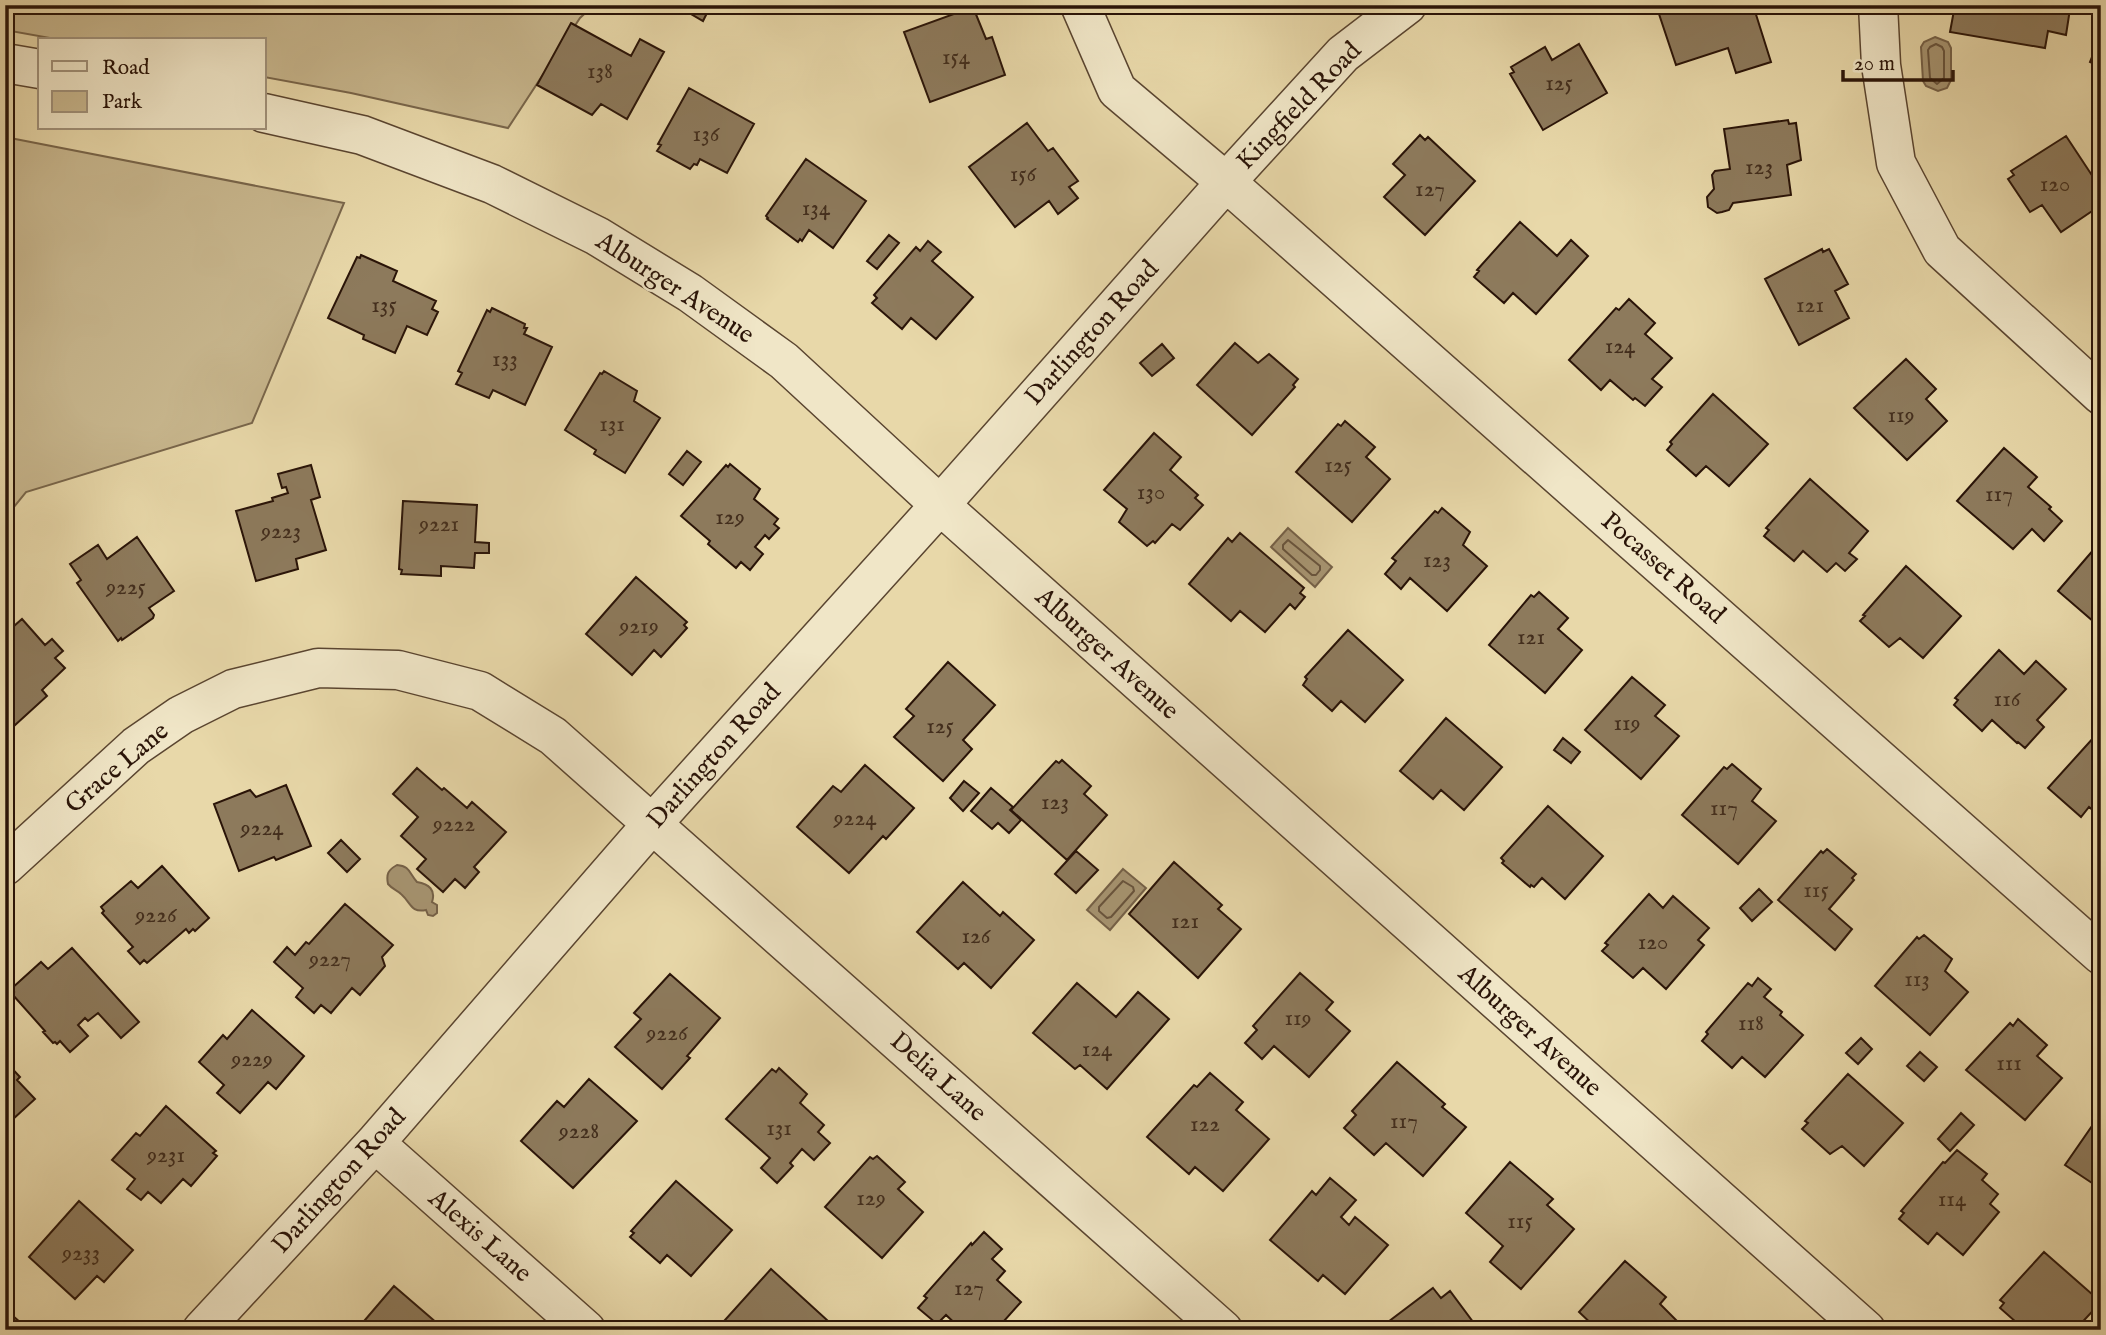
<svg xmlns="http://www.w3.org/2000/svg" width="2106" height="1335" font-family="'IM FELL English',serif">
	<style>
		.green { fill: #c8b78e; stroke: #79664b; stroke-width: 2 }
		.water { fill: #a79572; stroke: #756148; stroke-width: 2 }
		.lines { fill: none; stroke-linecap: round; stroke-linejoin: round }
		.shore { stroke: #68543d; stroke-width: 2 }
		.building { fill: #8d7a5c; stroke: #2a1408; stroke-width: 2 }
		.minor-casing { stroke: #5a4530; stroke-width: 41 }
		.minor { stroke: #f0e6c7; stroke-width: 38 }
		.labels { text-anchor: middle; dominant-baseline: central; stroke-width: 5; stroke-linejoin: round; paint-order: stroke }
		.number-label { font-size: 23px; fill: #432e1d }
		.street-label { font-size: 26px; fill: #2a1408; stroke: #f0e6c7 }
	</style>
	<rect width="100%" height="100%" fill="#e8d8a9"/>
	<filter id="stains"><feTurbulence type="fractalNoise" baseFrequency=".00286" numOctaves="4"/><feColorMatrix values="0 0 0 0 .2 0 0 0 0 .09 0 0 0 0 .02 0 0 0 .5 -.17"/></filter>
	<radialGradient id="worn" r=".72"><stop offset=".6" stop-color="#630" stop-opacity="0"/><stop offset="1" stop-color="#630" stop-opacity=".3"/></radialGradient>
	<path class="green" d="M5 5H594L580 18 508 128 351 93 264 77V40H61L5 30Z
		M5 137 344 203 252 423 26 492 5 518Z"/>
	<path class="water" d="M1935 37 1948 42 1951 48V80L1947 88 1938 91 1926 86 1923 81 1921 47 1924 42Z
		M1288 528 1332 567 1315 587 1271 547Z
		M397 865C410 866 409 873 417 882 429 884 436 890 432 902L437 905V913L433 916 428 915 426 910C411 913 411 903 402 895 398 890 393 890 388 884 386 874 388 870 397 865Z
		M1123 869 1146 888 1110 930 1087 910Z"/>
	<g class="lines">
		<path class="shore" d="M1936 44 1942 47 1944 51V78L1937 84 1930 78 1928 50 1930 47Z
			M1288 540 1320 566V570L1316 575H1312L1283 549V545Z
			M1123 881 1133 887 1134 891 1111 917 1107 918 1099 911V907Z"/>
	</g>
	<path class="building" d="M689 5H711L703 21 686 11Z
		M1656 5H1753L1771 62 1736 73 1728 48 1676 65Z
		M1955 5H2052L2070 9 2066 35 2048 31 2045 48 1950 32Z
		M973 7 986 39 992 37 1005 75 930 102 904 32Z
		M571 23 631 56 640 39 664 52 627 119 601 104 592 115 537 85Z
		M2101 35V67L2090 62Z
		M1579 44 1607 93 1543 130 1510 74 1514 72 1511 67 1545 47 1552 60Z
		M689 88 754 124 727 173 700 159 697 165 694 164 690 169 657 151 661 145 658 144Z
		M1788 120 1789 124 1796 123 1801 160 1787 165 1791 195 1733 203 1729 210 1722 212 1717 213 1708 207 1707 197 1714 189 1712 175 1715 171 1730 169 1724 129Z
		M1027 123 1048 151 1053 148 1078 181 1069 187 1078 198 1058 214 1049 201 1015 227 969 167Z
		M1420 135 1425 140 1428 137 1475 181 1425 235 1384 197 1405 175 1393 164Z
		M2066 136 2101 189V205L2061 232 2042 205 2030 212 2008 179 2014 175 2011 171Z
		M806 159 866 201 833 248 809 230 802 241 800 239 798 242 767 219 768 218 766 216Z
		M1520 222 1557 256 1571 240 1588 256 1536 314 1513 293 1504 303 1474 277 1479 271 1477 270Z
		M889 235 899 243 877 269 867 261Z
		M928 241 941 252 932 261 973 297 936 339 911 318 902 329 872 303 877 298 874 295 916 247 920 251Z
		M1822 249 1823 252 1829 249 1848 284 1835 291 1849 318 1799 345 1765 279Z
		M361 255 397 271 393 281 436 301 432 309 438 312 427 335 407 326 395 353 363 339 364 335 328 318 357 257 360 258Z
		M1629 299 1655 323 1645 334 1672 358 1652 379 1662 387 1645 406 1635 398 1633 400 1610 380 1601 390 1569 360 1616 308 1619 310Z
		M492 308 525 324 524 328H527L524 334 552 347 525 405 493 390 489 398 456 384 462 373 458 371 487 310 490 312Z
		M1235 343 1258 363 1269 354 1298 379 1293 385 1295 387 1252 435 1197 385Z
		M1162 344 1174 358 1152 376 1140 363Z
		M1906 359 1936 389 1926 399 1947 421 1907 460 1854 408Z
		M604 371 637 391 634 401 660 418 625 473 594 454 596 450 565 430 600 373 602 374Z
		M1713 394 1768 444 1729 486 1706 466 1696 476 1667 450 1672 444 1670 442Z
		M1345 421 1375 447 1366 457 1390 479 1352 522 1296 472 1338 424 1341 426Z
		M1154 433 1181 457 1170 470 1198 495 1195 498 1203 505 1180 530 1172 524 1155 543 1153 541 1147 546 1119 522 1127 509 1104 490Z
		M2004 448 2037 477 2028 487 2051 507 2049 509 2062 521 2044 541 2032 529 2013 549 1957 501Z
		M687 451 701 462 683 485 669 474Z
		M730 464 760 489 754 499 778 519 774 524 779 528 769 539 765 535 755 547 763 554 750 570 741 562 736 568 708 544 710 541 681 516 726 465 728 467Z
		M311 465 320 497 311 500 326 550 296 559 298 569 256 581 236 511 273 501 272 498 288 493 286 487 282 488 278 474Z
		M1810 479 1868 531 1849 553 1857 559 1845 571 1836 563 1827 572 1803 551 1794 561 1764 536 1769 530 1766 528Z
		M403 501 477 505 475 542 489 543V553H475L474 568 441 566V576L401 574 402 570 399 569Z
		M1442 508 1470 532 1463 545 1487 566 1447 611 1410 578 1401 589 1385 574 1396 561 1392 558 1435 511 1438 513Z
		M1240 533 1304 588 1300 593 1305 597 1295 609 1290 604 1265 632 1240 611 1231 621 1189 584 1228 538 1232 542Z
		M137 537 174 591 149 608 154 615 153 618 122 640 121 638 118 641 77 583 81 580 70 564 98 545 107 559Z
		M2101 541V628L2058 591Z
		M1906 566 1961 616 1923 658 1900 638 1889 647 1860 621 1865 616 1863 615Z
		M636 577 687 622 684 625 687 628 661 657 654 650 632 675 586 634Z
		M1539 592 1568 618 1558 629 1582 650 1545 693 1489 645 1531 595 1534 597Z
		M22 619 45 645 52 639 63 651 55 658 65 668 42 690 47 696 14 726 5 715V634Z
		M1348 630 1403 680 1365 722 1341 701 1332 711 1303 685 1307 679 1305 677Z
		M1999 650 2024 674 2036 661 2066 689 2037 720 2044 727 2025 748 2018 742 2017 743 1992 720 1982 731 1954 705 1958 700 1955 698Z
		M948 662 995 705 963 740 972 749 943 781 894 737 914 716 906 709Z
		M1632 677 1665 705 1655 716 1679 736 1641 779 1585 730Z
		M1446 718 1502 767 1464 810 1441 790 1433 799 1400 771Z
		M2095 736 2101 742V817L2089 807 2081 817 2048 788Z
		M1563 738 1580 752 1571 763 1554 750Z
		M1062 760 1091 786 1084 794 1107 815 1067 860 1011 810 1056 761 1059 763Z
		M1732 764 1761 789 1752 801 1776 821 1738 864 1682 815 1724 767 1727 769Z
		M865 765 914 808 886 839 883 836 849 873 797 827 833 786 841 792Z
		M417 768 442 790 444 788 467 808 472 802 506 832 474 867 479 872 465 888 455 879 443 892 417 869 426 859 401 836 418 817 393 794Z
		M964 781 979 793 963 811 950 798Z
		M286 785 311 846 276 860 274 857 239 871 214 804 250 790 256 797Z
		M991 788 1013 807 1010 810 1021 820 1009 833 998 823 992 829 971 811Z
		M1548 806 1603 856 1565 899 1542 878 1534 887 1531 885 1530 887 1502 863 1504 861 1501 858Z
		M341 840 360 859 347 872 328 853Z
		M1827 849 1856 874 1852 878 1854 880 1829 909 1852 929 1835 950 1778 900 1821 851 1823 853Z
		M1076 851 1098 870 1076 893 1055 874Z
		M1174 862 1222 905 1218 909 1241 929 1198 978 1129 914Z
		M162 866 209 918 195 931 193 929 189 933 186 929 147 963 144 960 140 964 128 951 133 947 102 913 104 911 101 907 131 881 138 888Z
		M963 882 1000 916 1003 912 1034 940 991 988 964 963 958 969 917 932Z
		M1759 889 1772 902 1752 921 1740 908Z
		M1649 894 1663 908 1673 896 1709 928 1698 940 1704 945 1666 989 1643 968 1633 978 1602 951 1608 945 1605 943Z
		M345 904 393 945 382 957 385 966 360 995 352 988 331 1013 321 1005 314 1013 296 997 303 988 274 962 287 947 295 955 306 942 309 944Z
		M1924 935 1952 959 1945 971 1968 992 1930 1035 1875 986 1917 937 1919 939Z
		M72 948 139 1022 121 1038 98 1013 88 1021 85 1018 78 1025 88 1036 70 1052 60 1041 57 1044 55 1042 53 1043 43 1032 45 1031 12 994 14 992 11 989 41 962 48 969Z
		M1300 973 1333 1002 1326 1010 1350 1031 1309 1077 1274 1046 1262 1059 1245 1043 1257 1030 1253 1026Z
		M670 974 720 1018 687 1056 690 1058 662 1089 615 1047 641 1019 634 1013Z
		M1758 978 1771 989 1764 997 1782 1012 1780 1015 1803 1035 1765 1077 1742 1057 1732 1068 1702 1041 1708 1034 1706 1032 1748 983 1752 986Z
		M1077 983 1116 1017 1138 992 1169 1019 1107 1089 1080 1065 1075 1069 1033 1033Z
		M252 1010 304 1056 276 1089 268 1082 240 1113 217 1093 224 1085 199 1062 223 1035 227 1039Z
		M2018 1019 2047 1045 2037 1056 2062 1078 2025 1120 1966 1070 2010 1023 2013 1026Z
		M1861 1038 1872 1049 1858 1064 1846 1053Z
		M1920 1052 1937 1067 1924 1081 1907 1066Z
		M5 1061 20 1077 17 1080 35 1099 12 1120 5 1112Z
		M1397 1062 1445 1104 1442 1107 1466 1127 1423 1176 1386 1143 1374 1155 1344 1128 1356 1115 1352 1111Z
		M779 1068 807 1094 800 1103 824 1125 818 1132 830 1143 814 1160 802 1149 790 1163 793 1166 777 1183 761 1168 770 1158 726 1119 772 1069 776 1072Z
		M1210 1073 1243 1102 1236 1110 1269 1139 1223 1191 1195 1167 1189 1174 1147 1137 1194 1085 1197 1087Z
		M1848 1074 1903 1123 1864 1166 1842 1146 1830 1154 1802 1129 1808 1123 1805 1121Z
		M589 1079 637 1121 573 1188 521 1141 557 1101 564 1107Z
		M166 1106 216 1151 213 1153 217 1156 191 1186 183 1179 161 1203 148 1192 141 1200 127 1189 135 1179 112 1160 136 1133 140 1136Z
		M1961 1113 1974 1125 1950 1151 1938 1139Z
		M2101 1113V1189L2065 1165Z
		M1957 1150 1987 1174 1982 1180 1998 1194 1990 1204 1999 1212 1963 1255 1937 1233 1928 1244 1899 1219 1904 1213 1901 1211 1943 1162 1945 1163Z
		M877 1156 905 1182 898 1189 923 1212 882 1258 825 1207 870 1157 873 1159Z
		M1510 1162 1553 1199 1547 1205 1574 1229 1521 1289 1490 1262 1503 1246 1466 1213Z
		M1330 1178 1356 1200 1341 1217 1349 1225 1355 1217 1388 1245 1345 1294 1323 1275 1318 1281 1270 1240 1312 1191 1316 1195Z
		M676 1181 732 1230 691 1276 667 1255 660 1263 630 1237 634 1233 631 1231Z
		M79 1201 133 1250 104 1282 97 1276 75 1299 29 1257Z
		M984 1232 1002 1249 992 1259 1005 1271 997 1280 1021 1302 996 1330H962L946 1315 937 1324 918 1308 927 1298 924 1296 971 1243 972 1245Z
		M2044 1252 2101 1302 2075 1330H2046L2038 1323 2032 1330H2025L2000 1308 2004 1303 2000 1300Z
		M1625 1261 1666 1297 1660 1304 1686 1330H1598L1579 1312Z
		M771 1269 827 1320 818 1330H729L725 1326 728 1323 725 1320Z
		M394 1286 445 1330H362L359 1327Z
		M1433 1288 1441 1298 1450 1291 1479 1330H1381L1380 1328Z
		M5 1309 29 1330H5Z"/>
	<g class="lines">
		<defs>
			<path id="minor" d="M1080 5 1117 90 1226 182 2101 955
				M1878 5 1881 65 1896 163 1942 250 2101 395
				M5 63 40 69
				M264 113 362 135 492 184 597 236 690 293 784 361 940 505 1866 1330
				M5 866 136 746 181 715 233 689 318 668 398 670 480 691 553 736 1223 1330
				M375 1143 586 1330
				M202 1330 375 1143 652 824 940 505 1226 182 1343 54 1407 5"/>
		</defs>
		<use href="#minor" class="minor-casing"/>
		<use href="#minor" class="minor"/>
	</g>
	<g class="labels">
		<g class="number-label">
			<text x="956" y="57">154</text>
			<text x="600" y="71">138</text>
			<text x="1559" y="83">125</text>
			<text x="706" y="134">136</text>
			<text x="1759" y="167">123</text>
			<text x="1023" y="174">156</text>
			<text x="2055" y="184">120</text>
			<text x="1430" y="189">127</text>
			<text x="816" y="208">134</text>
			<text x="384" y="305">135</text>
			<text x="1810" y="305">121</text>
			<text x="1620" y="346">124</text>
			<text x="505" y="359">133</text>
			<text x="1901" y="415">119</text>
			<text x="612" y="424">131</text>
			<text x="1338" y="465">125</text>
			<text x="1151" y="492">130</text>
			<text x="1999" y="494">117</text>
			<text x="730" y="517">129</text>
			<text x="439" y="524">9221</text>
			<text x="281" y="531">9223</text>
			<text x="1437" y="560">123</text>
			<text x="126" y="587">9225</text>
			<text x="639" y="626">9219</text>
			<text x="1531" y="637">121</text>
			<text x="2007" y="699">116</text>
			<text x="1627" y="723">119</text>
			<text x="940" y="726">125</text>
			<text x="1055" y="802">123</text>
			<text x="1724" y="808">117</text>
			<text x="855" y="818">9224</text>
			<text x="454" y="824">9222</text>
			<text x="262" y="828">9224</text>
			<text x="1816" y="890">115</text>
			<text x="156" y="915">9226</text>
			<text x="1185" y="921">121</text>
			<text x="976" y="936">126</text>
			<text x="1653" y="942">120</text>
			<text x="330" y="959">9227</text>
			<text x="1917" y="979">113</text>
			<text x="1298" y="1018">119</text>
			<text x="1751" y="1023">118</text>
			<text x="667" y="1033">9226</text>
			<text x="1097" y="1049">124</text>
			<text x="252" y="1059">9229</text>
			<text x="2009" y="1063">111</text>
			<text x="1404" y="1121">117</text>
			<text x="1205" y="1124">122</text>
			<text x="779" y="1128">131</text>
			<text x="579" y="1131">9228</text>
			<text x="166" y="1155">9231</text>
			<text x="871" y="1198">129</text>
			<text x="1952" y="1199">114</text>
			<text x="1520" y="1221">115</text>
			<text x="81" y="1253">9233</text>
			<text x="969" y="1288">127</text>
		</g>
		<g class="street-label">
			<text transform="translate(1299 106) rotate(-46)">Kingfield Road</text>
			<text transform="translate(675 288) rotate(33)">Alburger Avenue</text>
			<text transform="translate(1092 333) rotate(-48)">Darlington Road</text>
			<text transform="translate(1663 568) rotate(41)">Pocasset Road</text>
			<text transform="translate(1107 654) rotate(42)">Alburger Avenue</text>
			<text transform="translate(714 756) rotate(-48)">Darlington Road</text>
			<text transform="translate(117 768) rotate(-40)">Grace Lane</text>
			<text transform="translate(1530 1031) rotate(42)">Alburger Avenue</text>
			<text transform="translate(938 1077) rotate(42)">Delia Lane</text>
			<text transform="translate(339 1181) rotate(-48)">Darlington Road</text>
			<text transform="translate(480 1236) rotate(41)">Alexis Lane</text>
		</g>
	</g>
	<rect width="2106" height="1335" fill="none" stroke="#e8d8a9" stroke-width="28"/>
	<rect x="7" y="7" width="2092" height="1321" fill="none" stroke="#2a1408" stroke-width="3.5"/>
	<rect x="14" y="14" width="2078" height="1307" fill="none" stroke="#2a1408" stroke-width="2"/>
	<rect x="38" y="38" width="228" height="91" fill="#f0e6c7" stroke="#a1927b" stroke-width="2"/>
	<rect x="52" y="61" width="35" height="10" fill="#f0e6c7" stroke="#a1927b" stroke-width="2"/>
	<text x="102" y="74" font-size="21" fill="#2a1408">Road</text>
	<rect x="52" y="91" width="35" height="21" fill="#c8b78e" stroke="#a1927b" stroke-width="2"/>
	<text x="102" y="108" font-size="21" fill="#2a1408">Park</text>
	<path d="M1843 70v10h110v-10" fill="none" stroke="#2a1408" stroke-width="3.5"/>
	<text x="1854" y="70" font-size="21" fill="#2a1408" stroke="#f0e6c7" stroke-width="5" paint-order="stroke">20 m</text>
	<rect width="100%" height="100%" filter="url(#stains)"/>
	<rect width="100%" height="100%" fill="url(#worn)"/>
</svg>
